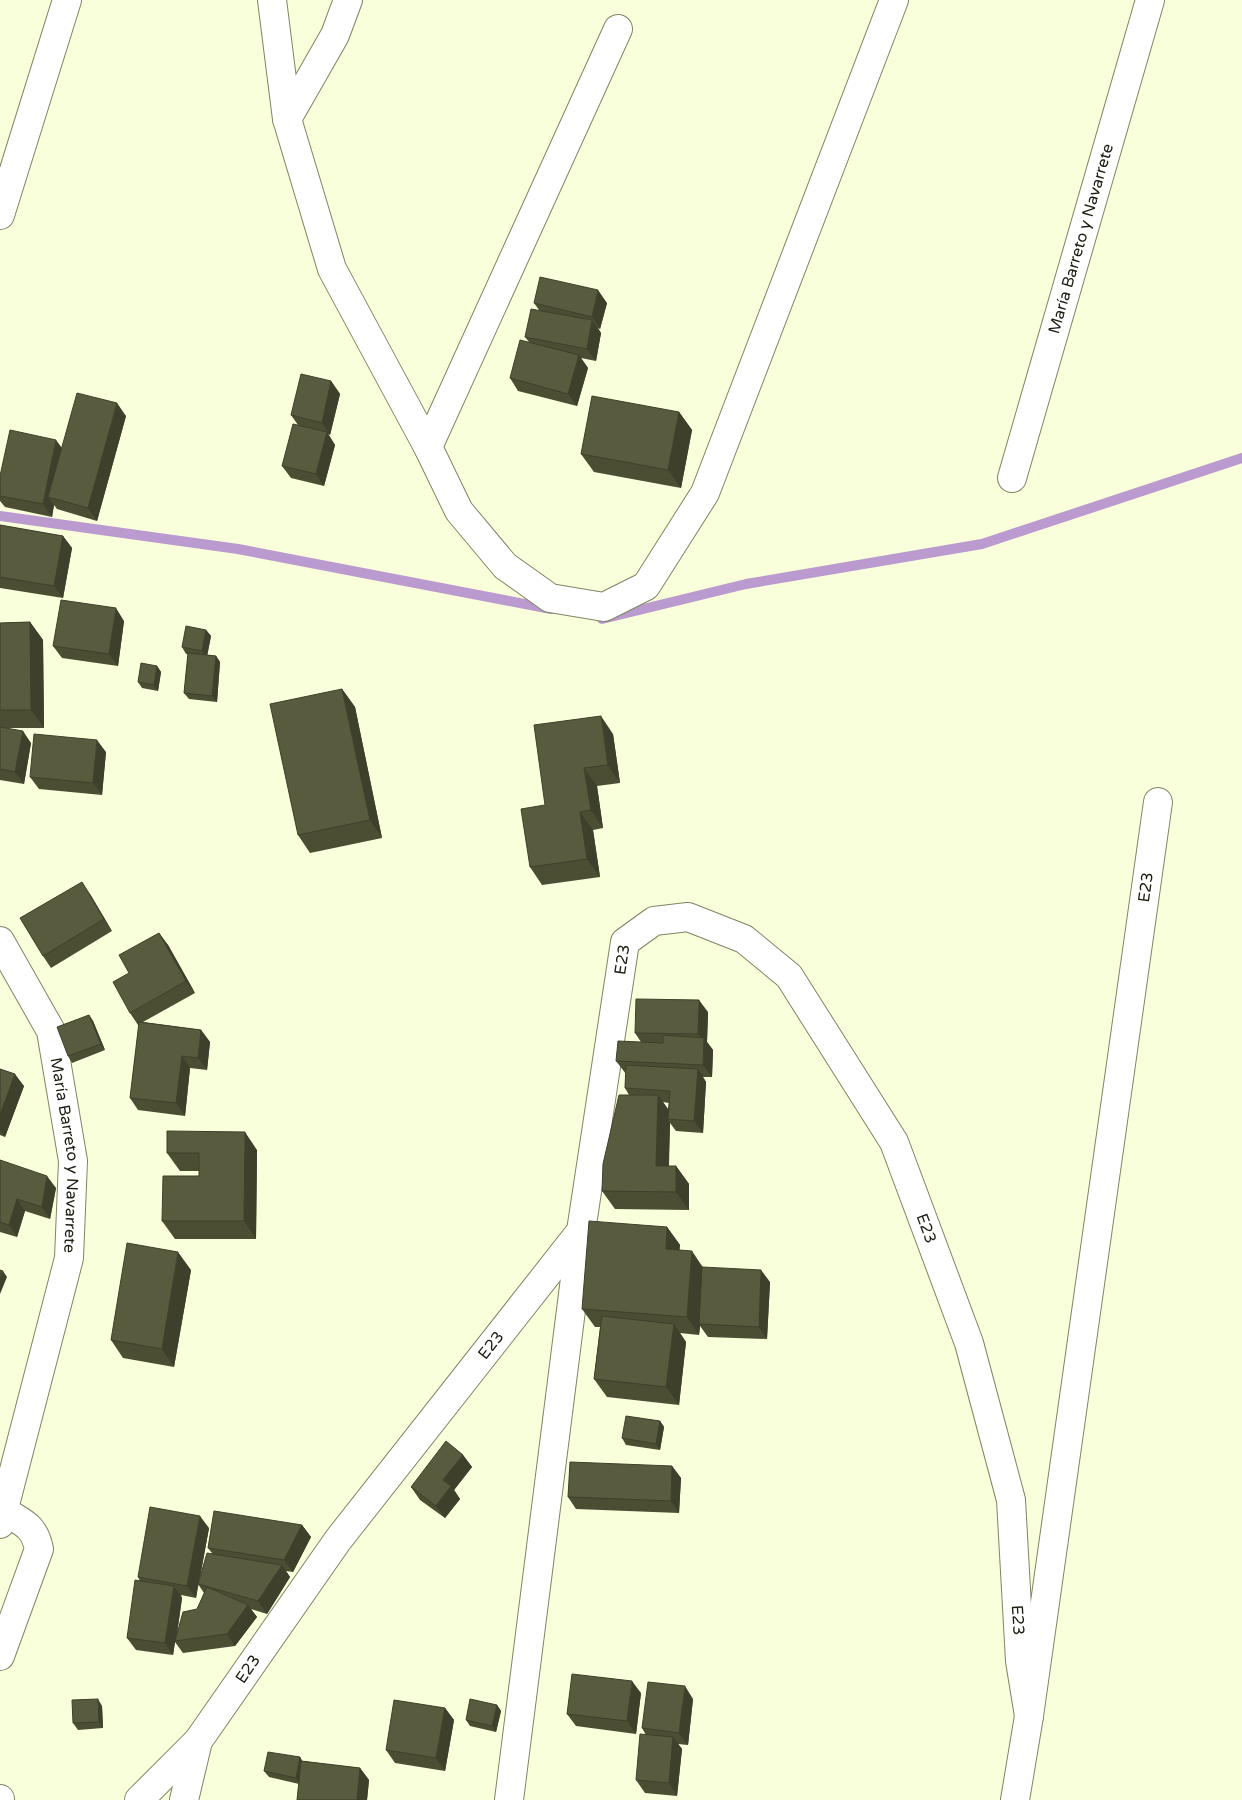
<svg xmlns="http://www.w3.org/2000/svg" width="1242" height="1800" font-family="'Varela Round',sans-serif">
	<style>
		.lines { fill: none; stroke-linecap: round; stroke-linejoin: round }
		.stream { stroke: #bb9acf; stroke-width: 10 }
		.minor-casing { stroke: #808464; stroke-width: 30 }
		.minor { stroke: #fff; stroke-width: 28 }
		.wall { fill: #4c4e34; fill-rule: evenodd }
		.shaded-wall { fill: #3e402b }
		.building { fill: #585b3d; stroke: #3e402b }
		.labels { text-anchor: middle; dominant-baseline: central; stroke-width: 5; stroke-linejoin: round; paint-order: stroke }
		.street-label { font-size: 16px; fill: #1c1e11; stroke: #fff }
	</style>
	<rect width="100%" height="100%" fill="#f9fedb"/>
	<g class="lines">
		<path class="stream" d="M0 516 238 549 551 609
			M602 619 746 584 982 544 1242 458"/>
		<defs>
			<g id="minor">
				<path d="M272 0 287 119 332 269 428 447 459 511 505 566 550 598 604 607 646 586 705 493 894 0"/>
				<path d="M287 119 335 35 348 0"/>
				<path d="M0 215 67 0"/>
				<path d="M428 447 618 29"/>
				<path id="s1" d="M1012 478 1150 0"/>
				<path id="s2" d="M0 941 51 1031 73 1161 69 1258 0 1524"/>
				<path d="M0 1498 4 1511C23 1523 34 1525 39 1549L0 1656"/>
				<path d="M0 1799V1800"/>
				<path id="s3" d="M139 1800 198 1741 338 1540 581 1231 625 942 654 921 688 917 744 939 789 976 894 1142 969 1343 1011 1500 1020 1661 1029 1716"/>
				<path d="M184 1800 198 1741"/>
				<path d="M509 1800 581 1231"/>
				<path id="s4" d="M1015 1800 1029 1716 1158 802"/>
			</g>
		</defs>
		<use href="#minor" class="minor-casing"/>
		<use href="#minor" class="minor"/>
	</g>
	<path class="wall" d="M534 303H607L600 329 598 328 601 333 596 361 581 358 588 368 577 406 518 391 510 378 529 342 525 337 539 310Z
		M331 381 340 394 330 435 328 434 335 445 324 486 291 478 282 466 298 425 291 415Z
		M679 412 692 430 681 488 594 472 581 454Z
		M126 416 97 521 57 509 54 505 52 517 5 507 0 501V476L62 448Z
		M0 525 63 536 72 548 63 598 0 588Z
		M124 621 118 666 62 658 53 646Z
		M30 622 43 640 44 728H7L31 743 24 784 0 780V623Z
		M206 630 211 636 207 655 216 656 220 662 217 702 189 699 184 693 188 654H186L182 647Z
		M157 666 161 672 158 691 142 688 138 682Z
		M342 689 355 707 382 838 310 853 298 835Z
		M613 734 620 783 597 786 603 828 593 830 600 877 542 885 530 867 545 805Z
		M106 752 102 795 39 789 30 777Z
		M90 894 112 931 51 968 43 956Z
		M159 933 168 945 195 993 143 1022 201 1030 210 1042 207 1070 190 1068 185 1116 138 1110 130 1098 139 1025H138L130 1013 129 973Z
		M708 1012 707 1042 713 1050 712 1077H703L706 1082 703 1133 676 1131 670 1123 669 1166H676L689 1184V1210L615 1209 602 1191 629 1095 625 1088 626 1074 616 1061 641 1042 635 1033ZM663 1102 669 1103 668 1110Z
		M89 1015 93 1021 105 1050 72 1063 68 1056Z
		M0 1069 24 1086 5 1137 0 1135Z
		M257 1150 256 1239H175L162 1221 199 1176V1171H180L167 1153Z
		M0 1160 56 1188 50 1219 25 1211 17 1237 0 1232Z
		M667 1227 680 1245 679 1250 703 1267 770 1282 767 1339 708 1337 700 1326 699 1335 680 1333 686 1342 679 1405 607 1397 594 1379 600 1327H595L582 1309Z
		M191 1270 174 1367 123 1358 111 1340Z
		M660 1421 664 1427 660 1450 626 1445 622 1438Z
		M463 1455 472 1467 454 1490 460 1499 445 1518 420 1500 411 1487Z
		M672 1466 681 1478 679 1513 576 1509 568 1497Z
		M302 1525 311 1537 293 1572 286 1571 290 1577 267 1614 251 1609 257 1617 235 1646 183 1653 175 1642 173 1655 136 1650 127 1638 140 1581 138 1577 209 1528 200 1578 212 1553 208 1548ZM198 1584 204 1593 197 1609 177 1634 182 1598 181 1595 196 1598Z
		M641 1693 636 1734 576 1726 567 1714Z
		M693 1699 688 1745 678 1744 682 1749 677 1796 645 1793 636 1780 646 1735 642 1728Z
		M497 1705 501 1711 496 1732 470 1726 466 1720Z
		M102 1706 103 1728 78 1730 73 1723Z
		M445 1708 454 1720 445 1771 395 1763 386 1750Z
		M300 1757 302 1761 360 1768 369 1780 367 1800H297L299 1784 269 1777 264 1771Z"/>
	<path class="shaded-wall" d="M598 290 607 303 600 329 592 317Z
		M592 320 601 333 596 361 587 349Z
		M579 355 588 368 577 406 568 394Z
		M331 381 340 394 330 435 322 423Z
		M117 403 126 416 97 521 88 508Z
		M679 412 692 430 681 488 668 470Z
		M327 432 335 445 324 486 316 474Z
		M56 440 65 452 48 497 54 505 52 517 43 504Z
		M63 536 72 548 63 598 54 586Z
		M116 608 124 621 118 666 109 654Z
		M30 622 43 640 44 728 31 710Z
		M206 630 211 636 207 657 202 651Z
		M216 656 220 662 217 702 212 696Z
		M157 666 161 672 158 691 154 685Z
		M342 689 355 707 382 838 370 820Z
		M601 716 613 734 620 783 608 765Z
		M23 731 31 743 24 784 15 772Z
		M97 740 106 752 102 795 93 783Z
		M584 768 597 786 603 828 591 810Z
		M580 812 593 830 600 877 587 859Z
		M82 882 90 894 112 931 104 919Z
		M159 933 168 945 195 993 186 981Z
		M699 1000 708 1012 707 1042 713 1050 712 1077 703 1065 704 1042 698 1034Z
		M89 1015 93 1021 105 1050 101 1044Z
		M201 1030 210 1042 207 1070 198 1058Z
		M182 1056 190 1068 185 1116 176 1103Z
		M698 1069 706 1082 703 1133 694 1121Z
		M15 1074 24 1086 5 1137 0 1130V1115Z
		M658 1095 671 1113 668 1119 670 1123 668 1184 656 1166Z
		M245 1132 257 1150 256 1239 244 1221Z
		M676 1166 689 1184V1210L676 1192Z
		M47 1176 56 1188 50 1219 42 1207Z
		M17 1199 25 1211 17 1237 9 1225Z
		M667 1227 680 1245 678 1267 666 1249Z
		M692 1251 704 1269 699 1324 700 1326 699 1335 687 1317Z
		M178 1252 191 1270 174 1367 162 1349Z
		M761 1270 770 1282 767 1339 759 1327Z
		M3 1271 7 1277 0 1294V1277Z
		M674 1324 686 1342 679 1405 666 1387Z
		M660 1421 664 1427 660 1450 656 1444Z
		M463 1455 472 1467 454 1490 460 1499 445 1518 436 1506 443 1480Z
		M672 1466 681 1478 679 1513 671 1501Z
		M200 1516 209 1528 196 1598 187 1586Z
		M302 1525 311 1537 293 1572 284 1560Z
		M282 1565 290 1577 267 1614 258 1601Z
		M174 1586 182 1598 176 1641H175V1642L173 1655 165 1643Z
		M248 1605 257 1617 235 1646 227 1634Z
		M632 1681 641 1693 636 1734 627 1721Z
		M685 1686 693 1699 688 1745 679 1733Z
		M98 1699 102 1706 103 1728 99 1722Z
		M497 1705 501 1711 496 1732 492 1726Z
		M445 1708 454 1720 445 1771 436 1758Z
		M673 1737 682 1749 677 1796 669 1783Z
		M300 1757 304 1764 300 1784 296 1778Z
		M360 1768 369 1780 367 1800H357Z"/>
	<path class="building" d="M540 277 598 290 592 317 534 303Z
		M531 309 592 320 587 349 525 337Z
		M520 340 579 355 568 394 510 378Z
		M301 374 331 381 322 423 291 415Z
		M77 393 117 403 88 508 48 497Z
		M592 396 679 412 668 470 581 454Z
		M293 424 327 432 316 474 282 466Z
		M10 430 56 440 43 504 0 496V476Z
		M0 525 63 536 54 586 0 577Z
		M61 600 116 608 109 654 53 646Z
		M30 622 31 710H0V623Z
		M186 626 206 630 202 651 182 647Z
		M188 653 216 656 212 696 184 693Z
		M141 663 157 666 154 685 138 682Z
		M342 689 370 820 298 835 270 704Z
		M601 716 608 765 584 768 591 810 580 812 587 859 530 867 521 809 545 805 534 725Z
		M0 727 23 731 15 772 0 769Z
		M34 734 97 740 93 783 30 777Z
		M82 882 104 919 43 956 20 918Z
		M159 933 186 981 130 1013 113 982 129 973 119 955Z
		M636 999 699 1000 698 1034 635 1033Z
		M89 1015 101 1044 68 1056 57 1027Z
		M139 1022 201 1030 198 1058 182 1056 176 1103 130 1098Z
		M663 1035 704 1038 703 1065 616 1061 618 1041 663 1043Z
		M626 1065 698 1069 694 1121 668 1119 670 1091 625 1088Z
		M0 1069 15 1074 0 1115Z
		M619 1095H658L656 1166H676V1192L602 1191 603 1164Z
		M167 1131 245 1132 244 1221H162L163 1176H199V1153H167Z
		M0 1160 47 1176 42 1207 17 1199 9 1225 0 1222Z
		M589 1221 667 1227 666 1249 692 1251 687 1317 582 1309Z
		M127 1243 178 1252 162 1349 111 1340Z
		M702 1267 761 1270 759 1327 699 1324Z
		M0 1270 3 1271 0 1277Z
		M602 1316 674 1324 666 1387 594 1379Z
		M626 1416 660 1421 656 1444 622 1438Z
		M446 1441 463 1455 443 1480 451 1486 436 1506 411 1487Z
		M570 1462 672 1466 671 1501 568 1497Z
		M150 1507 200 1516 187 1586 138 1577Z
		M214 1511 302 1525 284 1560 208 1548Z
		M207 1553 282 1565 258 1601 198 1584Z
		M135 1580 174 1586 165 1643 127 1638Z
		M207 1587 248 1605 227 1634 175 1641 183 1612 197 1609Z
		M572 1674 632 1681 627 1721 567 1714Z
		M648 1682 685 1686 679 1733 642 1728Z
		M98 1699 99 1722 73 1723 72 1700Z
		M470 1699 497 1705 492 1726 466 1720Z
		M394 1700 445 1708 436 1758 386 1750Z
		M640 1734 673 1737 669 1783 636 1780Z
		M268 1752 300 1757 296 1778 264 1771Z
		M301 1761 360 1768 357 1800H297Z"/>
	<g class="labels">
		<g class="street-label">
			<text stroke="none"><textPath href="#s1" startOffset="249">María Barreto y Navarrete</textPath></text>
			<text stroke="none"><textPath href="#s4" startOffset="922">E23</textPath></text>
			<text stroke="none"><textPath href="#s3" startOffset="996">E23</textPath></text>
			<text stroke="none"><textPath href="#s2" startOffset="229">María Barreto y Navarrete</textPath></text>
			<text stroke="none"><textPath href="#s3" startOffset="1491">E23</textPath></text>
			<text stroke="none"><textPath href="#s3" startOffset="576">E23</textPath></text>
			<text stroke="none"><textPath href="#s3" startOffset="1896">E23</textPath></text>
			<text stroke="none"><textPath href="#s3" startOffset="171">E23</textPath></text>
		</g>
	</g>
</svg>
